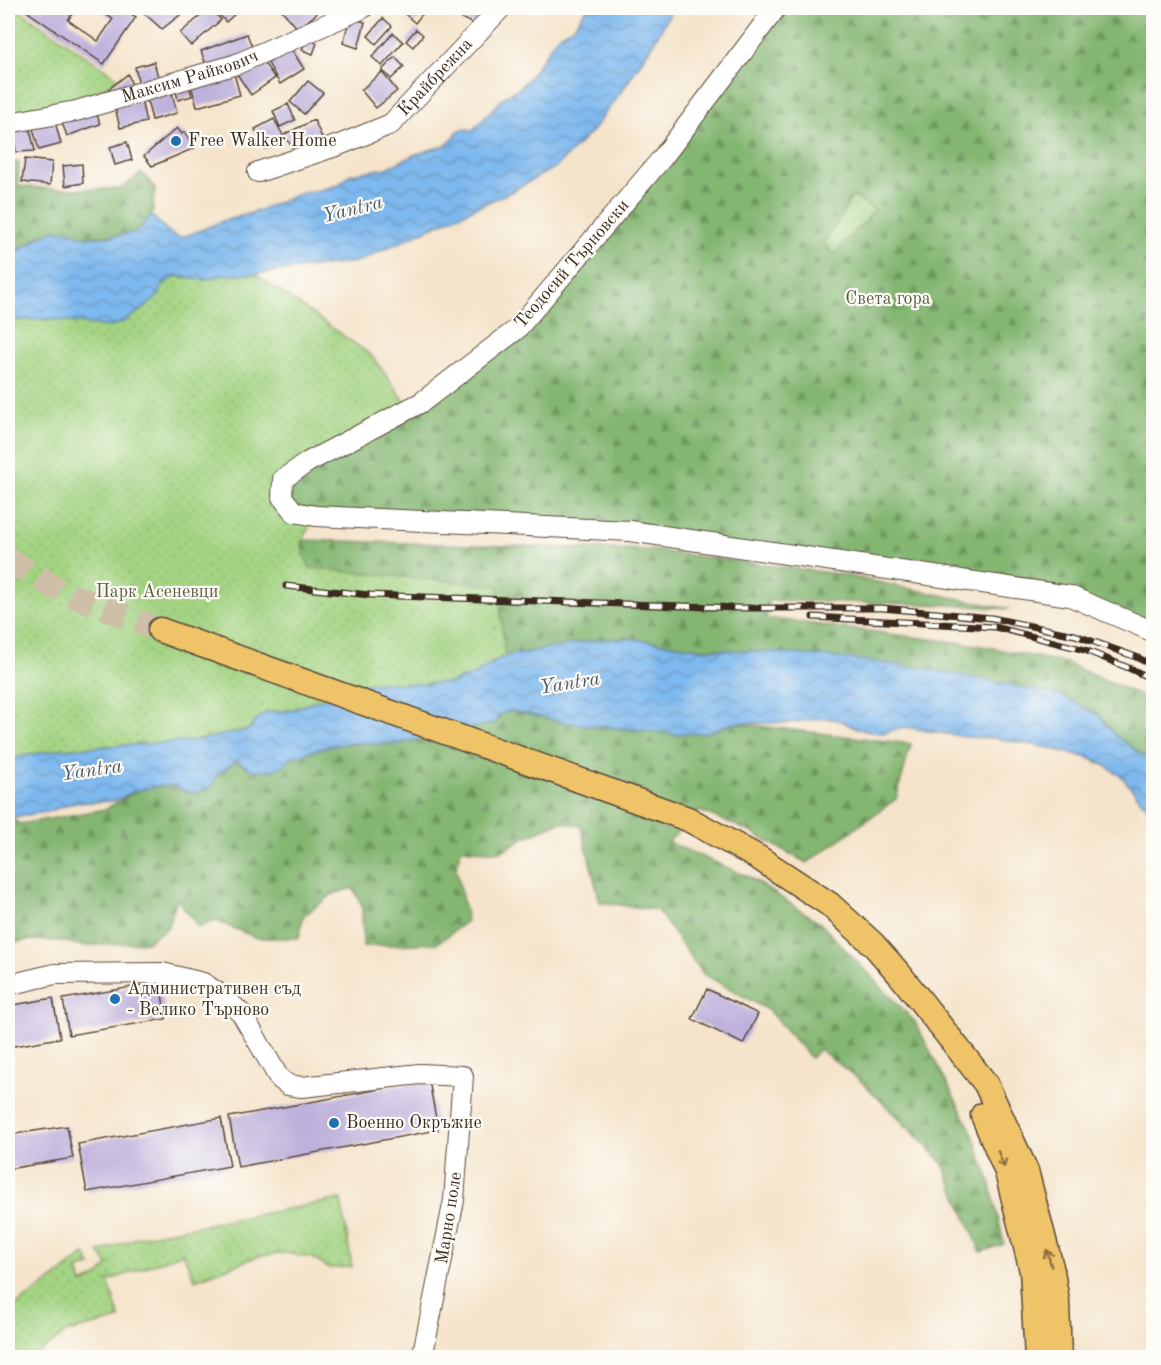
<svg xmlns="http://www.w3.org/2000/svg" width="1161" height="1365" font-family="'Old Standard TT',serif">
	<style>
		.forest { fill: url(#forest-firs); stroke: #5f7048; stroke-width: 1.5 }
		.park { fill: url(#park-dots); stroke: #707f50; stroke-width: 1.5 }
		.water { fill: url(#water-waves); stroke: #5c7186; stroke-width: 1.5 }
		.building { fill: #beb1dc }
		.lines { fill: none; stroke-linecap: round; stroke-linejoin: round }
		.major-tunnel { stroke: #d0bfa8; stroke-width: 24; stroke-dasharray: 24 12; stroke-linecap: butt }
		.minor-casing { stroke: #574638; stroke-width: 22 }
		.major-casing { stroke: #574638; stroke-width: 27 }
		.minor { stroke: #fff; stroke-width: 20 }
		.major { stroke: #efc469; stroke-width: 24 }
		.rail-casing { stroke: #3b2a1e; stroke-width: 7 }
		.rail { stroke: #fdfcf7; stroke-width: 4.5; stroke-dasharray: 14; stroke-linecap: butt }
		.oneway { stroke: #8c6f40 }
		.poi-dot { fill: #1f6fb2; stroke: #fdfcf7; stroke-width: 2 }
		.labels { text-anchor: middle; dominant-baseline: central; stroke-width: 4.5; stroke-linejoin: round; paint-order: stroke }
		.street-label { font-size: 18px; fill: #3b2a1e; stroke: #fdfcf7 }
		.poi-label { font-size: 18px; fill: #3b2a1e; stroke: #fdfcf7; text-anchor: start }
		.park-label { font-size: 18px; fill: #5a5d3c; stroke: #fdfcf7 }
		.water-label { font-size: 20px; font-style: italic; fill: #525c67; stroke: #fdfcf7 }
	</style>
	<defs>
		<pattern id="forest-firs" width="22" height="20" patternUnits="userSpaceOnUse" patternTransform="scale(1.5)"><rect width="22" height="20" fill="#83b671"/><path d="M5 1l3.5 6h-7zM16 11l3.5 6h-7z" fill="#6c945c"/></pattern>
		<pattern id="park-dots" width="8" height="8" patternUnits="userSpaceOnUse" patternTransform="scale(1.5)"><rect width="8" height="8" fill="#a4d483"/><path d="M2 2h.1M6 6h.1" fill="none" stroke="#8eb671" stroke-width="1.8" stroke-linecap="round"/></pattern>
		<pattern id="water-waves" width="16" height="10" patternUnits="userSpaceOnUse" patternTransform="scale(1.5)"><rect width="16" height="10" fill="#7db8ee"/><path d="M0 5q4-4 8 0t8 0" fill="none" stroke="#6896c0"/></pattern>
	</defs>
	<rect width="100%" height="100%" fill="#fdfcf7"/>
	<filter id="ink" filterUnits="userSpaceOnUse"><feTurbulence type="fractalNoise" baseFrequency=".0167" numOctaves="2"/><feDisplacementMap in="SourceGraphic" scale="12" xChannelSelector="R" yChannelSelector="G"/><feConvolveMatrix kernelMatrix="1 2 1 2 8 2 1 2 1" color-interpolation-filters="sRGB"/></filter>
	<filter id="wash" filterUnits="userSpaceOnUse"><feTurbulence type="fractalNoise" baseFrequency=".008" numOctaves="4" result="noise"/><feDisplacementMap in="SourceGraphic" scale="24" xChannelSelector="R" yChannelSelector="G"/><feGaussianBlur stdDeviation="1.35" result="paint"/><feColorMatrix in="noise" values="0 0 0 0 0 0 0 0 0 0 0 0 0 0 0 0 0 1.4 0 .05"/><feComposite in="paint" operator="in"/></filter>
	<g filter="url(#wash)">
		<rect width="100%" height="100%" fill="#f5e4cb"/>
		<path class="forest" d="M776 8H1153V632L1070 596 630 531 294 512 283 479 422 402 517 329Z
			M19 162 18 186 57 189H120L142 173 155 188 152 216 147 219 138 231C106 240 72 236 40 235L25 246 8 253V163Z
			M303 540 649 550 838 574 1009 609 951 605 769 600 766 618 977 645 1066 663 1153 701V760L1142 755 1115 735 1097 714 1060 695 992 682 760 651 704 649 627 638 595 640 505 656 8 759 301 548Z
			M505 712H518L567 723 675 734 716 730 724 725 734 723 911 744 896 799 807 863 747 830 700 811 668 842 751 878 820 923 915 1022 972 1132 990 1182 1004 1244 981 1252 942 1162 861 1081 819 1049 811 1058 768 1010 703 974 657 910 600 902 581 826 560 822 521 839 501 852 461 849 456 868 467 921 438 943 363 946 362 906 353 888 333 894 303 916 299 938H257L214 920 199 928 177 899 167 928 146 942 83 946 62 941 27 940 8 944V817L20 824 106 809 138 790 160 786H174L188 793 212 786 217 775 236 761 252 770 284 765 293 757 322 748 350 743 397 744 495 723 499 716Z"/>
		<path class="park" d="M8 8H16L118 78 76 111 8 123Z
			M853 196 875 210 834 254 824 244Z
			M255 274 371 355 410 408 308 462 282 497 316 516C301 542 297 540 310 568L498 586 505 656 489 665 475 675 447 683 356 686 291 710 267 712 258 718 248 730 192 741 62 749 8 759V322C39 312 78 322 110 327L159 295 163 284 177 276 205 280 221 275Z
			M341 1199 352 1267 328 1268 312 1258 285 1253 259 1256 195 1280 183 1253 108 1281 120 1319 67 1332 33 1357H8V1311L56 1277 85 1254 91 1266 78 1269 82 1284 99 1276 108 1265 99 1252 139 1237Z"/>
		<path class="water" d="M587 8H673L658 35 626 85 592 131 556 167 510 192 356 262 255 274 221 275 205 280 177 276 163 284 159 295 146 307 125 321 110 327 49 319 15 320 8 322V253C13 251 20 249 26 246 46 234 47 227 74 231L78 236C97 239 120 236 138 231L147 219 152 216 171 234 181 238 223 221 258 211 303 192 316 191 338 185 351 174 387 168 416 154 446 145 453 139 458 131 463 129 473 130 504 97 518 89 532 74 556 38 575 25Z
			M627 638 704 649 760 651 853 659 924 668 1060 695 1098 714 1115 735 1142 755 1154 760 1153 814 1122 777 1106 766 1089 758 1049 748 995 738 967 737 904 727 884 733 869 732 853 727 842 721 826 718 786 723H734L705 733 675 734 567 723 518 712H505L499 716 495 723 487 725 397 744 350 743 322 748 293 757 284 765 270 771 252 770 236 761 217 775 212 786 199 792 188 793 174 786H160L138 790 114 801 72 803 47 812 13 817 8 815V759L61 749 192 741 248 730 258 718 267 712 291 710 356 686 378 682 415 684 447 683 475 675 489 665 505 656 595 640Z"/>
		<g id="blocks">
			<path class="building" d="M22 8H76L68 20 98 41 113 19 96 8H122L136 17 104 64Z
				M138 8H155L159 11 163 8H189L162 29Z
				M210 8 221 20 191 46 180 33Z
				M213 8H236L239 10 226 22Z
				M280 8 298 9 323 8 298 29Z
				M398 8H421L425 11 415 23Z
				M453 8H484L475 25 451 13Z
				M350 18 365 22 358 48 343 43Z
				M383 18 392 26 376 44 368 36Z
				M416 29 423 35 413 47 406 41Z
				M393 33 403 42 382 66 372 57Z
				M247 34 254 52 208 70 201 51Z
				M306 39 317 43 313 54 302 50Z
				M291 48 304 69 280 84 268 63Z
				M395 57 404 67 391 79 382 70Z
				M261 59 275 78 251 95 235 71Z
				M154 62 160 84 140 89 135 67Z
				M233 70 240 95 197 107 190 81Z
				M382 72 397 91 376 108 361 90Z
				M128 74 134 91 108 99 105 92Z
				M308 81 323 93 304 114 290 102Z
				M188 83 192 96 178 100 175 86Z
				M171 89 177 113 152 120 146 96Z
				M141 100 146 122 120 128 115 107Z
				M288 104 295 120 280 127 273 111Z
				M95 108 100 124 67 136 61 120Z
				M54 118 61 144 39 150 32 125Z
				M274 119 285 139 265 149 255 129Z
				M314 120 323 140 295 154 285 134Z
				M29 125 35 151 16 152 13 127Z
				M177 128 182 134 184 132 195 148 152 166 144 156Z
				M127 142 132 160 115 165 110 147Z
				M25 159 52 162 50 185 22 182Z
				M82 164 83 183 65 186 63 166Z
				M160 982 166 1019 69 1035 63 999Z
				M707 989 758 1014 743 1044 692 1019Z
				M53 998 60 1038 8 1047V1006Z
				M429 1080 438 1130 238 1167 229 1117Z
				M221 1118 230 1166 87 1192 78 1144Z
				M67 1126 73 1158 8 1169V1135Z"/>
		</g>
	</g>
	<g filter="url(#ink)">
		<use href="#blocks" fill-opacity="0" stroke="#574638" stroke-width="1.5"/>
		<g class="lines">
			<path class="major-tunnel" d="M8 559 59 590 160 630"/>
			<defs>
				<g id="minor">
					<path d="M776 8 663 157 517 329 422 402 308 462 283 479 282 497 294 512 316 516 630 531 1070 596 1154 632"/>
					<path id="s1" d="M8 123 76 111 237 64 363 8"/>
					<path id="s2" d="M258 172 339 145 391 124 501 8"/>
					<path d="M8 985 55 974 162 973 203 983 221 995 242 1014 279 1078 288 1085 302 1087 420 1074 463 1076 454 1200 422 1358"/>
				</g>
				<path id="major" d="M160 630 688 819 759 858 829 904 873 944 901 976 986 1084 1026 1171 1052 1271 1057 1302 1059 1358
					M983 1115 1007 1172 1032 1271 1037 1358"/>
			</defs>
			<use href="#minor" class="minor-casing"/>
			<use href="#major" class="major-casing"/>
			<use href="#minor" class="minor"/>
			<use href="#major" class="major"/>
			<defs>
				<path id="rail" d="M286 586 369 595 740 608H882L992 618 1075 635 1136 657 1154 666
					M813 617 995 627 1085 650 1131 669 1154 680"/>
			</defs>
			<use href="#rail" class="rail-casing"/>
			<use href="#rail" class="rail"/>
		</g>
		<defs><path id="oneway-shaft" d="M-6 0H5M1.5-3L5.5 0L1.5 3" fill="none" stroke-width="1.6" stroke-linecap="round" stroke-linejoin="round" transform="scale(1.5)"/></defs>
		<g class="oneway">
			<use href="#oneway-shaft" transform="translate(1001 1159) rotate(68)"/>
			<use href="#oneway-shaft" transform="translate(1049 1258) rotate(-105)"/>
		</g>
	</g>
	<g class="poi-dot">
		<circle cx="176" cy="141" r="6"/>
		<circle cx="115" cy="999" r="6"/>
		<circle cx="334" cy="1123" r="6"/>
	</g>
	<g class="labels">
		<g class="street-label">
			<text stroke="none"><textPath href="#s1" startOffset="188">Максим Райкович</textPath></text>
			<text stroke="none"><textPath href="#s2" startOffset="206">Крайбрежна</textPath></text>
			<text transform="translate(572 264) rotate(-49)">Теодосий Търновски</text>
			<text transform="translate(449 1218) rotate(-81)">Марно поле</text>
		</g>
		<g class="poi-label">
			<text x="188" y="141">Free Walker Home</text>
			<text x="127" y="989">Административен съд<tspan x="127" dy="21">- Велико Търново</tspan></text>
			<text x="346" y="1123">Военно Окръжие</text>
		</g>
		<g class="park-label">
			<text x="888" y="299">Света гора</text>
			<text x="157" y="592">Парк Асеневци</text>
		</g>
		<g class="water-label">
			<text transform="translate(353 210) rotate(-14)">Yantra</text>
			<text transform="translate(570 684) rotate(-9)">Yantra</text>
			<text transform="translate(92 771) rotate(-8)">Yantra</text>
		</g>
	</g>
	<rect width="1161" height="1365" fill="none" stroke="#fdfcf7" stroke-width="30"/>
</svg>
